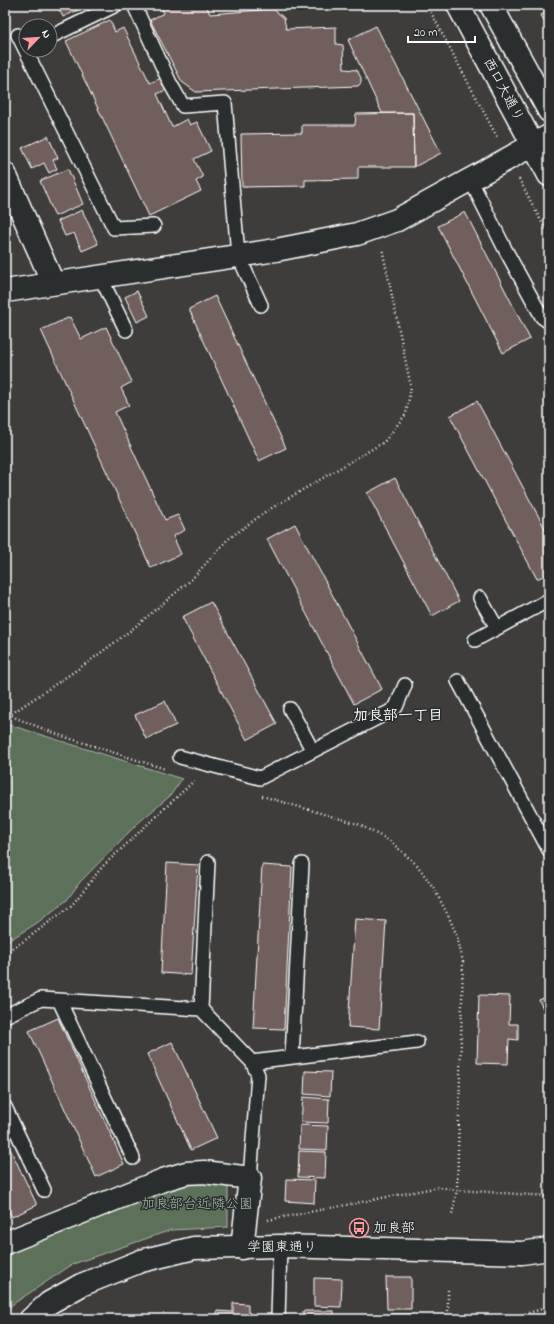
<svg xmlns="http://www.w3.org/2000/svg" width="554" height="1324" font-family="'Indie Flower','Klee One',sans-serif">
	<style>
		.green { fill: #5b705a; stroke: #adb8ac }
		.building { fill: #715e5d; stroke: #fff }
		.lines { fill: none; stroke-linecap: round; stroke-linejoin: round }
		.service-casing { stroke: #fff; stroke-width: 16 }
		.minor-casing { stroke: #fff; stroke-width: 25 }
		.tertiary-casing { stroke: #fff; stroke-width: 25 }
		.path { stroke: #fff; stroke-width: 2.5; stroke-dasharray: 1 3; stroke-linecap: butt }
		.service { stroke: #2a2d2e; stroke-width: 13 }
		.minor { stroke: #2a2d2e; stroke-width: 22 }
		.tertiary { stroke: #2a2d2e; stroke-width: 22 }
		.labels { text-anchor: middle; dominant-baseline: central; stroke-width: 3; stroke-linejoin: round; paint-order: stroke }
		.street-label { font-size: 14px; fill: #fff; stroke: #2a2d2e }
		.park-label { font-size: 14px; fill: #adb8ac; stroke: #2a2d2e }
		.poi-label { font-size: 14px; fill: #fff; stroke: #2a2d2e; text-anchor: start }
		.neighbourhood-label { font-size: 15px; font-weight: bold; fill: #fff; stroke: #2a2d2e }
	</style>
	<rect width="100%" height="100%" fill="#3f3c3c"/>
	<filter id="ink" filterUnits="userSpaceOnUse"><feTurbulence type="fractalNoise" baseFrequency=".025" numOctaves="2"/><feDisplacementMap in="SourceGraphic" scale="8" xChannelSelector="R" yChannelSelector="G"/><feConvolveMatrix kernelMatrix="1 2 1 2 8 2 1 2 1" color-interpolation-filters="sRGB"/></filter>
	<g filter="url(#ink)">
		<path class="green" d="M10 725 182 779 170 796 138 823 80 882 67 900 37 923 5 943V728Z
			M196 1178 228 1184V1227L171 1230 73 1264 13 1304 5 1312V1255L165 1188Z"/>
		<path class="building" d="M57 5H79L78 10 63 17Z
			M161 5H206L210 14 273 9 284 18 286 29 336 27V44L343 45 344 69 357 70 361 78V83L358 86 196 92 182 82 150 20 164 13 160 6Z
			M549 11V31L541 15Z
			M110 20 115 32 123 28 150 83 161 78 166 90 157 94 172 127 187 119 190 125 197 122 211 151 194 159 203 177 196 181 201 191 149 216 66 41Z
			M376 26 441 153 414 167 413 113H382L348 40Z
			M413 113 414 167H358V179L305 180V186L242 187 241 134 302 133V125H355L356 114Z
			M48 136 58 158 53 160 57 169 49 173 44 163 32 169 22 148Z
			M68 169 83 204 55 216 40 181Z
			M82 210 98 244 82 251 74 233 65 236 58 221Z
			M465 212 530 339 503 353 438 226Z
			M137 291 149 316 137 322 125 297Z
			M215 296 286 448 259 461 189 309Z
			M70 317 81 339 106 327 132 382 121 388 129 405 115 412 165 520 178 515 185 530 173 536 181 554 151 568 41 330Z
			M477 401 549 536V573L537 579 450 416Z
			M395 478 459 601 432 616 367 493Z
			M295 524 382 689 354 704 267 539Z
			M211 602 277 724 247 740 182 617Z
			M165 701 176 725 146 739 135 715Z
			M167 863 198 865 191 975 161 973Z
			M262 865 292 867 284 1029 253 1028Z
			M355 919 386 921 379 1029 348 1027Z
			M479 995 510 996 509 1024H518V1040L509 1039 508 1064 477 1063Z
			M549 996V1022L539 1000Z
			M58 1018 124 1164 96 1177 29 1031Z
			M172 1042 217 1138 191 1150 147 1054Z
			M305 1071 331 1072 330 1096 304 1094Z
			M303 1097 329 1099 328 1123 301 1122Z
			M300 1125 328 1126 327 1150 299 1149Z
			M5 1138 37 1205 12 1217 5 1204Z
			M299 1151 326 1152 325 1178 298 1177Z
			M286 1179 315 1180 314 1203 285 1201Z
			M386 1277H411V1309H387Z
			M314 1278 342 1279 341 1307 314 1306Z
			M233 1303 248 1304V1312L250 1313V1319H217V1311L233 1312Z
			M303 1311H334V1319H303Z
			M389 1314H411L410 1319H389Z"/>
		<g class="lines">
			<defs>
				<path id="service" d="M134 5 170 83 183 106 225 103 238 255 261 305
					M18 35 114 228 154 226
					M50 37 116 5
					M470 179 505 249 542 317 549 322
					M100 276 126 330
					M480 598 497 628
					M475 640 549 600
					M458 681 549 850
					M290 709 309 744
					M180 757 260 778 389 712 396 707 405 685
					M59 1000 133 1158
					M201 1009 208 862
					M5 1016 41 999 201 1009 252 1062 258 1075 250 1178
					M292 1057 302 864
					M252 1062 417 1042
					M5 1107 44 1190
					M278 1319 280 1246"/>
				<path id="minor" d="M5 174 53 283
					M5 1243 163 1180 186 1173 204 1172 250 1178 242 1248"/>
				<path id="tertiary" d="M458 5 549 175
					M491 5 549 111
					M5 291 276 250 357 234 397 220 549 136
					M31 1319 49 1303 81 1285 141 1261 194 1248 280 1246 522 1253 549 1249"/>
			</defs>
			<use href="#service" class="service-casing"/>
			<use href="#minor" class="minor-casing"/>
			<use href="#tertiary" class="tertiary-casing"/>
			<path class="path" d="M427 5 498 139
				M519 179 549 236
				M5 711 16 718 59 735 165 769
				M5 718 87 663 130 631 191 580 227 540 265 512 384 442 406 414 411 387 382 248
				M262 796 358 824 390 841 417 865 433 887 448 915 457 936 463 962 457 1190 452 1214
				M5 952 24 941 72 905 102 867 195 780
				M268 1220 439 1187 457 1190 549 1196
				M448 1290V1319
				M497 1319 528 1313 549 1307"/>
			<use href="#service" class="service"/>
			<use href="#minor" class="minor"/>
			<use href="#tertiary" class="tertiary"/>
		</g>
	</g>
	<defs>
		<symbol id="bus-ring" viewBox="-11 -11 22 22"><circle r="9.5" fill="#2a2d2e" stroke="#ff9aa2" stroke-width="1.5"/><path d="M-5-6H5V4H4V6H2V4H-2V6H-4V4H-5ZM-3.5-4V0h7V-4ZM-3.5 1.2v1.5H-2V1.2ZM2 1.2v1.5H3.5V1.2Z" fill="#ff9aa2"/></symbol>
	</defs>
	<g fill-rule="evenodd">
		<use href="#bus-ring" x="348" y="1217" width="22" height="22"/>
	</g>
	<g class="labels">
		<g class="street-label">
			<text transform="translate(503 90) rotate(62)">西口大通り</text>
			<text x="282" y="1247">学園東通り</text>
		</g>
		<g class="park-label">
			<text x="197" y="1204">加良部台近隣公園</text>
		</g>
		<g class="poi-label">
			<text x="373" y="1228">加良部</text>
		</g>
		<g class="neighbourhood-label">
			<text x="398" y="716">加良部一丁目</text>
		</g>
	</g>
	<rect width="554" height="1324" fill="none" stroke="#2a2d2e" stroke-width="20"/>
	<rect x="10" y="10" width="534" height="1304" fill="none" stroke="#fff" stroke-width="1.5" filter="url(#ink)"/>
	<g transform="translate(38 38) rotate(65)"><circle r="19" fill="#2a2d2e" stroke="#7f8182"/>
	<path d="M0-3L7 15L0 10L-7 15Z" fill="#ff9aa2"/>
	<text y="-6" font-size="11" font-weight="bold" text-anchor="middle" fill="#ffffff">N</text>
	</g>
	<path d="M408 36v6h67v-6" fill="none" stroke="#ffffff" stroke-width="2"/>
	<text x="414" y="36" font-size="12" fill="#ffffff" stroke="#2a2d2e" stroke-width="3" paint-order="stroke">20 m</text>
</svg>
